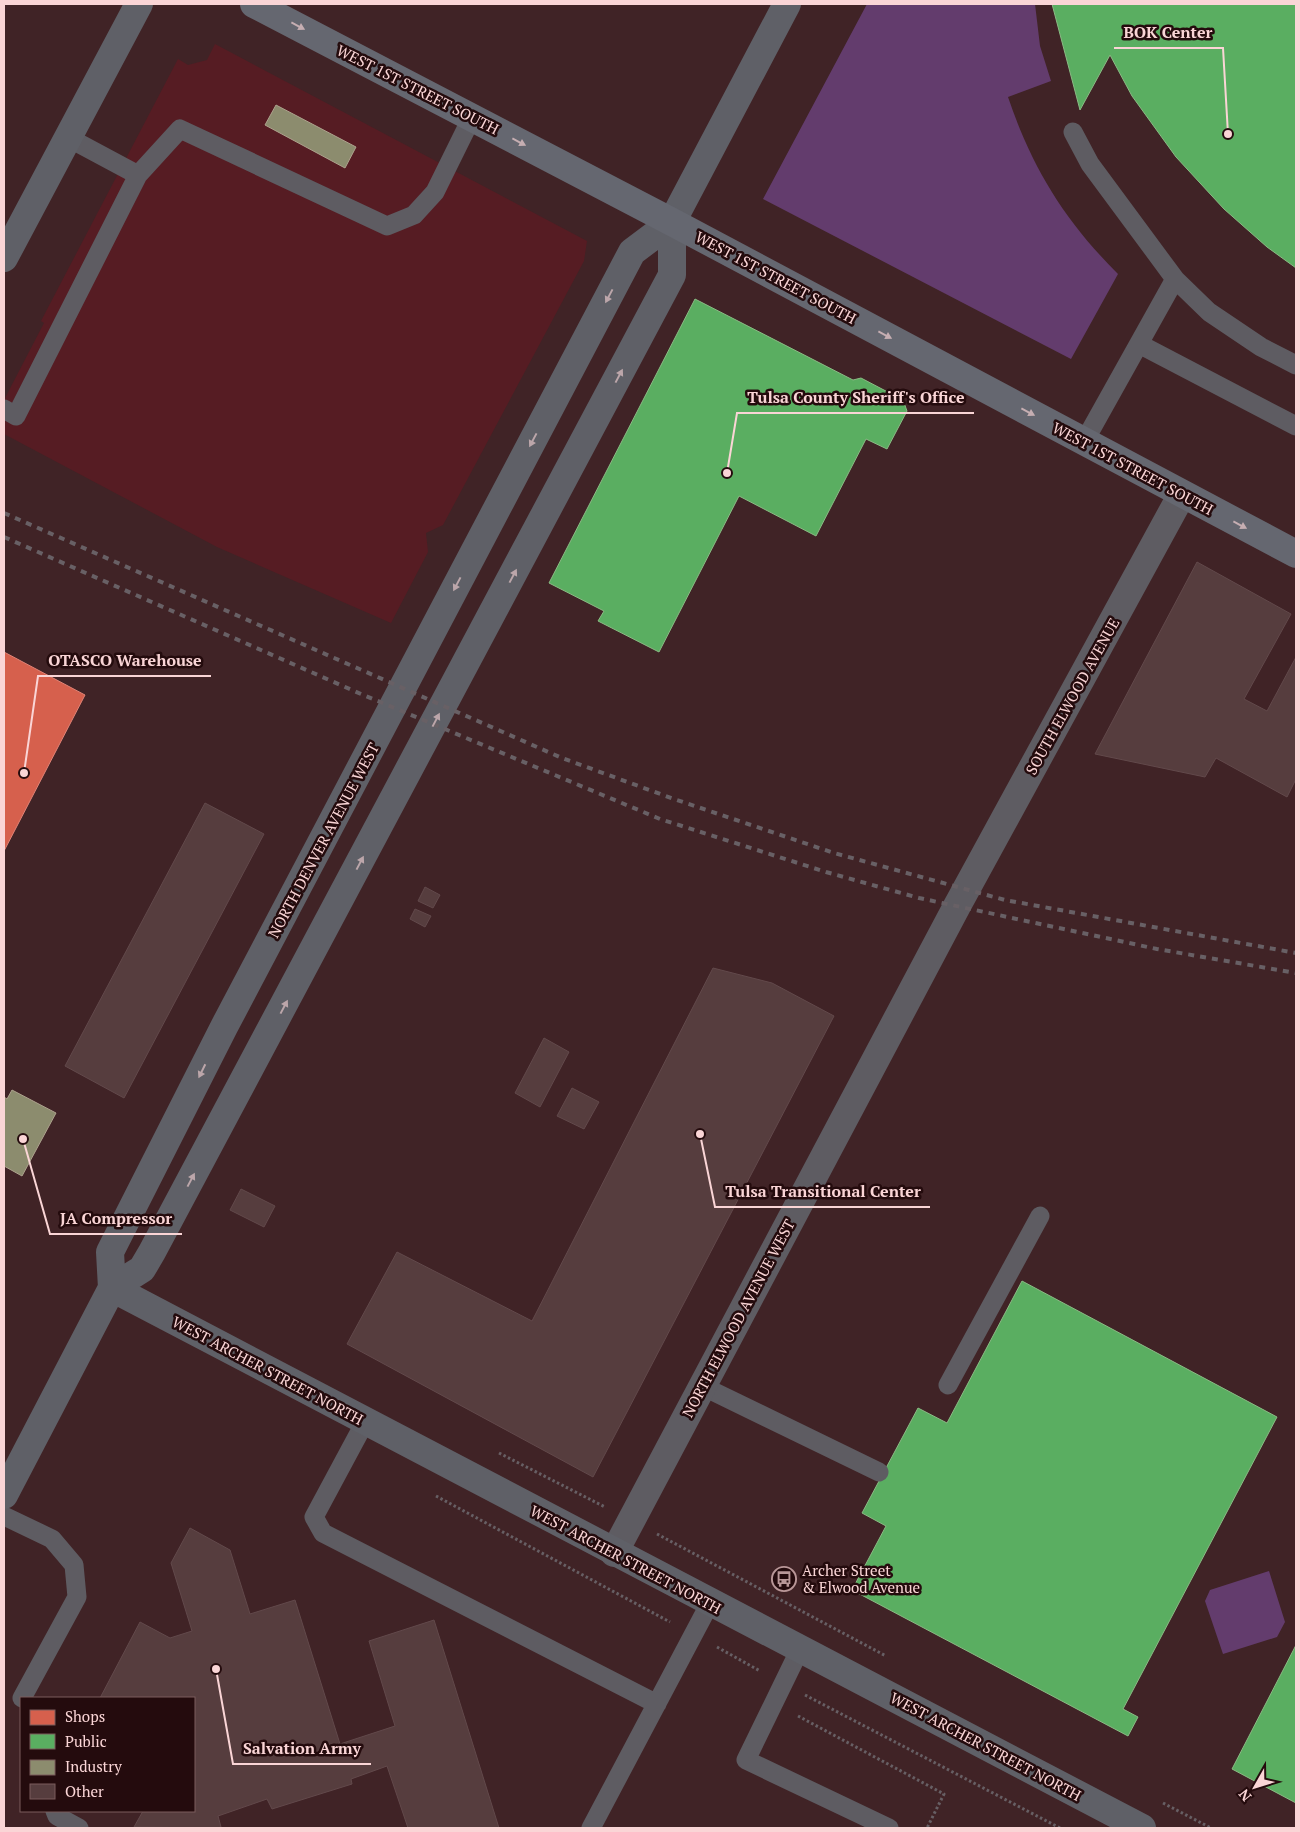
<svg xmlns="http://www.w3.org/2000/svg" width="1300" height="1832" font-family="'PT Serif',serif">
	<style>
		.built { fill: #561c23 }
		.green { fill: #633c6d }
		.shops { fill: #d6604d; stroke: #e18376 }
		.public { fill: #5aae61; stroke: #8aba84 }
		.industry { fill: #8c8c6e; stroke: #ada28d }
		.building { fill: #563d3e; stroke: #62494b }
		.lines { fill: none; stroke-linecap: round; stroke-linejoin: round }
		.path { stroke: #675f64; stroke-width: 3; stroke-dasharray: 2.5 2.5; stroke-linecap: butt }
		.lane { stroke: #5e5c62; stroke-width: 19 }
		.street { stroke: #5e5c62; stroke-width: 28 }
		.secondary { stroke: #5f6067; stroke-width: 28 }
		.primary { stroke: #656770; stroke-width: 28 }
		.rail { stroke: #686065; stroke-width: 4; stroke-dasharray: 6 6; stroke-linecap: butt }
		.oneway { fill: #c6aeb2 }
		.oneway2 { fill: #bca6aa }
		.labels { text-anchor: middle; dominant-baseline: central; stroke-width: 5; stroke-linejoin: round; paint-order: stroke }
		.street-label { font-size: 15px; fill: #fad5d6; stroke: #240b0d }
		.poi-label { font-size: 15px; fill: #fad5d6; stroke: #240b0d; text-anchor: start }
		.leader { fill: none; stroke: #fad5d6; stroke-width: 2 }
		.callout-dot { fill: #fad5d6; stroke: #240b0d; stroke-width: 2 }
		.callout-label { font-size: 16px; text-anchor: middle; font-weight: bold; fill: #fad5d6; stroke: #240b0d; stroke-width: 5; stroke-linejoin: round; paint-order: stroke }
	</style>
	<rect width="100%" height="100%" fill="#402326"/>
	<path class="built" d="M215 44 587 241 584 261 443 525 426 533 428 552 391 623 217 547 4 434V400L44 323 41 321 178 59 188 65 207 60Z"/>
	<path class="green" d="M867 4H1035L1040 46 1051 81 1008 97C1032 168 1065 221 1118 274L1071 359 763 199Z
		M1269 1571 1285 1622 1277 1637 1223 1654 1205 1601 1210 1590Z"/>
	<path class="shops" d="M4 652 85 695 4 851Z"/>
	<path class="public" d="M1052 4H1296V268L1267 247 1224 209 1176 157 1132 96 1110 55 1080 110Z
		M695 299 853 380 861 378 903 400 907 411 887 449 866 439 816 536 739 496 659 652 598 621 604 611 549 583Z
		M1022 1281 1277 1417 1123 1709 1138 1717 1128 1736 852 1590 886 1526 862 1513 918 1408 947 1423Z
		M1296 1645V1803L1232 1769Z"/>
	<path class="industry" d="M276 105 356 147 345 168 265 125Z
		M12 1090 56 1113 22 1176 4 1166V1097L7 1099Z"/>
	<path class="building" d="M1197 562 1291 614 1244 699 1267 711 1296 657V779L1287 797 1216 758 1205 777 1095 754Z
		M205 803 264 834 124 1098 65 1066Z
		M425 887 440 895 433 908 418 901Z
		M415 909 431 916 425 927 410 919Z
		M713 968 772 983 834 1016 593 1477 347 1344 397 1252 532 1321Z
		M544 1038 569 1052 540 1107 515 1093Z
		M572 1088 599 1102 584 1129 557 1116Z
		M241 1189 275 1206 264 1227 230 1210Z
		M190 1528 230 1550 250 1614 295 1600 340 1744 395 1726 369 1641 434 1620 499 1828H408L387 1766 351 1779 352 1784 272 1809 267 1799 218 1816 221 1827 217 1828 134 1827 143 1811H194V1698H100L140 1622 170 1638 192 1631 171 1563Z"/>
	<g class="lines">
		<path class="path" d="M499 1453 605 1507
			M436 1496 670 1622
			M657 1534 886 1656
			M717 1647 760 1671
			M805 1695 1060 1828
			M798 1716 944 1794 927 1828
			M1163 1803 1211 1828"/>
		<path class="lane" d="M1073 132 1090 164 1175 279 1209 312 1261 347 1296 365
			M67 137 138 175
			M1139 344 1296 426
			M4 409 16 416 138 175 180 129 387 226 414 215 435 192 472 117
			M1084 442 1175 279
			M948 1385 1040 1216
			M702 1386 879 1472
			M365 1422 314 1517 323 1533 657 1704
			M4 1516 52 1539 74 1565 77 1597 22 1698
			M800 1649 746 1760 889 1828
			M55 1811 57 1816 79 1828
			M591 1828 710 1603"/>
		<path class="street" d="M614 1553 957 906 1182 494"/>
		<path class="secondary" d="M4 258 139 4
			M112 1288 142 1269 152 1252 672 275V222
			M112 1288 1142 1828
			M4 1495 112 1288 110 1252 224 1027 632 252 672 222 787 4"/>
		<path class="primary" d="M254 4 672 222 1296 554"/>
		<path class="rail" d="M4 513 562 758 674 799 834 853 1005 900 1296 953
			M4 537 361 694 660 819 826 872 919 898 1157 949 1296 973"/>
	</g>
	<defs><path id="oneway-solid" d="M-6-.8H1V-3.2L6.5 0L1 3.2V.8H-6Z" transform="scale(1.25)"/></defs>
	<g class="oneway">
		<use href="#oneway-solid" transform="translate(298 26) rotate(28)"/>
		<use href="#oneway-solid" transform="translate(519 142) rotate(28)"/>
		<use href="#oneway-solid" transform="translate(885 335) rotate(28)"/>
		<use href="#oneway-solid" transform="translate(1028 412) rotate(28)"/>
		<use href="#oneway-solid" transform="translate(1240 525) rotate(28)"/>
	</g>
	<g class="oneway2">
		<use href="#oneway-solid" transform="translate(609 296) rotate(118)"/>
		<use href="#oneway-solid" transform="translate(619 376) rotate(-62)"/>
		<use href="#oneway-solid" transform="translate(533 440) rotate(118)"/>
		<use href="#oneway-solid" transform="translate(513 576) rotate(-62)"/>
		<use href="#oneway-solid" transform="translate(457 584) rotate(118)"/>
		<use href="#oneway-solid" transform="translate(436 720) rotate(-62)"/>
		<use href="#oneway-solid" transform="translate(360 863) rotate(-62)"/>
		<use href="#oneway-solid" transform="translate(284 1007) rotate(-62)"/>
		<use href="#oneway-solid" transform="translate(202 1071) rotate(116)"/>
		<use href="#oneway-solid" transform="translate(191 1180) rotate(-62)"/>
	</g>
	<defs>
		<symbol id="bus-ring" viewBox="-11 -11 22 22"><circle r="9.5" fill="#240b0d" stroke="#b99798" stroke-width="1.5"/><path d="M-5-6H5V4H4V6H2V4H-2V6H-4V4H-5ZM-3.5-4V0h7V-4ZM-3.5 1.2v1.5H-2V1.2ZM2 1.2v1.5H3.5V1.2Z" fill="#b99798"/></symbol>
	</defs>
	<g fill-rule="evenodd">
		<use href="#bus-ring" x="770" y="1565" width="28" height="28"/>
	</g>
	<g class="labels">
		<g class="street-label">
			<text transform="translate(418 89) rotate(27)">WEST 1ST STREET SOUTH</text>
			<text transform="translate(776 277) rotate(28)">WEST 1ST STREET SOUTH</text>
			<text transform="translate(1133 468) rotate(28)">WEST 1ST STREET SOUTH</text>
			<text transform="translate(1072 696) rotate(-61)">SOUTH ELWOOD AVENUE</text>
			<text transform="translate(323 840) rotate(-62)">NORTH DENVER AVENUE WEST</text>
			<text transform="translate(738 1318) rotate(-62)">NORTH ELWOOD AVENUE WEST</text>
			<text transform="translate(268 1370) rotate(28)">WEST ARCHER STREET NORTH</text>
			<text transform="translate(626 1559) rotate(28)">WEST ARCHER STREET NORTH</text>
			<text transform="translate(986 1746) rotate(28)">WEST ARCHER STREET NORTH</text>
		</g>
		<g class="poi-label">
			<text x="802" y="1570">Archer Street<tspan x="802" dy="17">&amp; Elwood Avenue</tspan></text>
		</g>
	</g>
	<path class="leader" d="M1228 134L1223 48H1114M727 473L737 413H974M24 773L38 676H211M700 1134L715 1207H930M23 1139L50 1234H182M216 1669L233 1764H371"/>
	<g class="callout-dot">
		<circle cx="1228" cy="134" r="5"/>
		<circle cx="727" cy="473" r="5"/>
		<circle cx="24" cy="773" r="5"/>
		<circle cx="700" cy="1134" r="5"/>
		<circle cx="23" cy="1139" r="5"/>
		<circle cx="216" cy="1669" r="5"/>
	</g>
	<g class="callout-label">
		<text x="1168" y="38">BOK Center</text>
		<text x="856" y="403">Tulsa County Sheriff's Office</text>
		<text x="125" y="666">OTASCO Warehouse</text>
		<text x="823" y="1197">Tulsa Transitional Center</text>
		<text x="116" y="1224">JA Compressor</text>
		<text x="302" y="1754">Salvation Army</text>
	</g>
	<rect width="1300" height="1832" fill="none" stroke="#fad5d6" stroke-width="10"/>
	<rect x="20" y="1697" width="175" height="115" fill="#240b0d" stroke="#7a5c5d"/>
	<rect x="30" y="1710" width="25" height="15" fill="#d6604d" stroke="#7a5c5d"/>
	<text x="65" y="1722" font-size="15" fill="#fad5d6">Shops</text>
	<rect x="30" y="1734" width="25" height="15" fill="#5aae61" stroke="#7a5c5d"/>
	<text x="65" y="1747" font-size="15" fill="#fad5d6">Public</text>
	<rect x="30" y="1760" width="25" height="15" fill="#8c8c6e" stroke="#7a5c5d"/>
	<text x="65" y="1772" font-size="15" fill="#fad5d6">Industry</text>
	<rect x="30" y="1784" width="25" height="15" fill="#563d3e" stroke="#7a5c5d"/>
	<text x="65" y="1797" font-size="15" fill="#fad5d6">Other</text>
	<g transform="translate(1255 1787) rotate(231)" stroke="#240b0d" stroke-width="4" paint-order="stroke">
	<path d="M0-4L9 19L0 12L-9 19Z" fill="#fad5d6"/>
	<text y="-8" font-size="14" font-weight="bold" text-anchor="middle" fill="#fad5d6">N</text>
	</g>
</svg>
